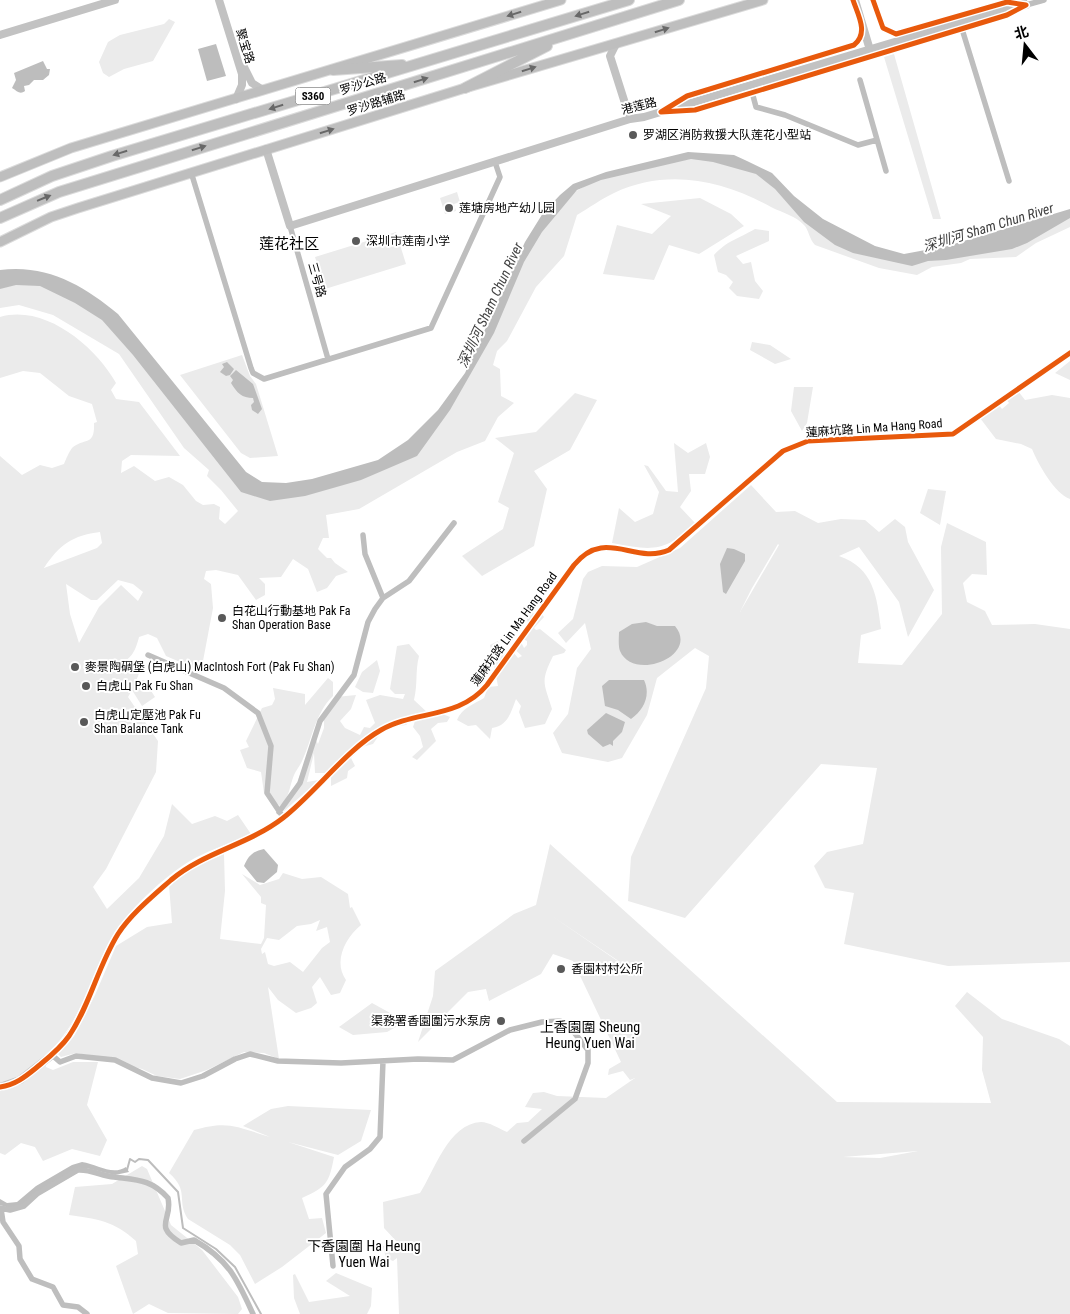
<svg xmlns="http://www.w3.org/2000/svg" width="1070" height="1314" font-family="'Roboto Condensed','Noto Sans SC',sans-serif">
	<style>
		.green { fill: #ebebeb; fill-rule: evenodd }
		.water { fill: #bdbdbd }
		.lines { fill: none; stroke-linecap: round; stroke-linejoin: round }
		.stream { stroke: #bdbdbd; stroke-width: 2 }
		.primary-casing { stroke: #dbdbdb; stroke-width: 11 }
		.highway-casing { stroke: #dbdbdb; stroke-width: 12 }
		.street { stroke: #bebebe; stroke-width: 5.5 }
		.secondary { stroke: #c2c2c2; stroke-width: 8 }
		.primary { stroke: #bebebe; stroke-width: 9 }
		.highway { stroke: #bebebe; stroke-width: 10 }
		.cycleway-casing { stroke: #fff; stroke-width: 8 }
		.cycleway { stroke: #e8590c; stroke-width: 5 }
		.oneway { fill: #686868 }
		.poi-dot { fill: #595959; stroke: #fff; stroke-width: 2 }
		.labels { text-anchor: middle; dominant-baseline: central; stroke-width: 4; stroke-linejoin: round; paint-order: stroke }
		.shield { fill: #fff; stroke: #4c4c4c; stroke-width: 1 }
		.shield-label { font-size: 11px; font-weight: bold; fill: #000 }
		.street-label { font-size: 12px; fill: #000; stroke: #fff }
		.poi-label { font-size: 12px; fill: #000; stroke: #fff; text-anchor: start }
		.water-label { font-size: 14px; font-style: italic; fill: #424242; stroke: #fff }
		.neighbourhood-label { font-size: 14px; fill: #000; stroke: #fff }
		.quarter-label { font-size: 15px; fill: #000; stroke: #fff }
	</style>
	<rect width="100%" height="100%" fill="#fff"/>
	<path class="green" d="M169 19 175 22 153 61 124 69 109 77 103 73 99 62 108 42 113 39 120 35 164 24Z
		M894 54 941 219H933L884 57Z
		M701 157 751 168 805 215 892 259 926 257 1070 213V227L1036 243 1016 257 970 259 961 263 932 267 917 275 879 268 815 245C809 239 809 230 804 225 796 216 783 213 771 207 722 180 667 168 614 193 601 199 589 208 577 215L564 256 536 287 507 341 497 351 493 365 500 369 501 396 514 403 498 417 485 441 457 452 359 509 326 515 329 538H323L318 549 327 558H331L335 563 348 572 336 576 327 588 317 592 308 569 293 559 281 577 259 578 265 584V595L256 600 238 575 216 570 206 571 204 579 211 584 213 608 203 661 208 670 201 671 166 656 157 638 148 634 139 637C135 653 131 659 116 666L140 671 136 681 144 680 155 697 142 706 132 690 128 697 158 741 156 772 106 869 93 887 107 909 139 878 164 836 172 804 192 824 215 816 227 821 238 815 251 834C232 842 213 849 195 858 166 874 123 914 108 944 90 981 78 1029 44 1056L46 1067 53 1070 73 1062H98L87 1105 107 1140 100 1156 72 1149 43 1161 35 1147 21 1143 5 1155 0 1153V456L22 475 40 465 52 468 64 464C66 459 69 452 72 448 84 437 95 447 94 423L97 422 92 404 69 396 40 373 23 371 0 378V317C45 304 95 346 116 383L111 390 116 399 139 402 180 456 131 455 122 461 121 473 134 466 155 481 169 477 183 485 196 501 203 505 214 504 220 507 219 519 225 524 238 511 221 490 207 476 209 470 184 448 119 354 53 315 19 305 0 308V278L43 279 107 313 239 482 276 495 416 449 482 348 530 239 560 200 607 174ZM100 532 102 543 97 548 44 568C59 545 73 535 100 532ZM118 580 133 584 143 592 138 601 121 585 99 607 79 643 70 614 66 584 91 600H97Z
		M457 192 460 202 454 204 456 211 445 214 440 198Z
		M700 198 731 214 744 226 699 254 669 245 654 280 603 274 617 225 652 234 671 216 641 204Z
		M755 229 769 231V241L736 256 743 264 751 262 755 281 763 291 759 299 737 296 729 288 733 282 726 275 718 272 714 255C728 240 738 239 755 229Z
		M396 232 406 264 325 289 315 257Z
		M752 342 770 345 791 359 775 364 750 350Z
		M242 355 250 376 256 384 278 456 250 458 241 453 180 375Z
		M1070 361V380L1055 373Z
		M794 387H813L807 423 802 431 791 411Z
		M1018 391 1025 400 1052 395 1070 398V499C1055 494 1038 464 1032 449L1021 444 996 439 980 418 999 405 1002 409 1009 403 1006 399Z
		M575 393 597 400 570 450 534 471 547 489 534 546 482 576 462 556 503 529 509 508 498 502 514 453 495 438 536 432Z
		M674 443 688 453 706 443 710 457 705 474H689L691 491 680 507 696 524C663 552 654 551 612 543L619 508 635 522 653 514 659 492 644 465 648 466 666 491 678 492Z
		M751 485 776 512 795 511 818 523 841 519 865 520 879 532 895 519 905 527 908 542 934 590 908 637 899 602 859 547 839 556C874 568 877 597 881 629L861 635 858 663 902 665 942 614 941 547 947 523 986 542 987 575 972 574 963 583 967 602 985 611 992 625 1035 624 1070 629V962L948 966 844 944 854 893 825 888 814 866 827 852 863 844 877 768 821 764 685 918 628 901 631 857 706 688 709 656 695 648 657 678 647 715 622 758 608 762 562 753 553 733 568 714 577 668 591 649 585 623 566 643 558 633 573 619 583 579 588 572 602 566 637 567 680 548ZM778 544 779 545 740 612 752 588Z
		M928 489 946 491 940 525 920 513Z
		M530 611 536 615 539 611 544 617 534 628 536 630 540 629 566 650 564 653 553 656C540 683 544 682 552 709L545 724 525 728 519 712 521 706 516 699C511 712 508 726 492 728L490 739 476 725 468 726 457 720C462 708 474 704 484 698L488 687 498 686 490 645 498 641 504 654 514 653 518 658 522 656 511 646 516 639 522 644 524 648 527 645V641L519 637 530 626 527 620Z
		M409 644 419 656C415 672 418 683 414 700L429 714 440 713 450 717 447 722 438 723 431 729 436 741 417 760 412 757 423 747 420 736 413 727 417 715 406 725 384 728 373 744 362 747 351 758 355 766 348 771 347 778 331 786V775L326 773H315L314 753 307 782 319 780 283 812C298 789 301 763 316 740L318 744 324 728V713L336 697 356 695 351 709 340 721 345 728 360 735 364 727 370 728 375 723 366 700 380 695 403 699 405 694H395L390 689 397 646Z
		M377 660 380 671 373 693 363 692 355 687 362 672Z
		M328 678 333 682V696C315 713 312 740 302 761 300 766 296 770 294 775 289 787 290 797 280 806L264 793 261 772 247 768 240 750 249 747 246 741 262 708 272 705 275 699 273 688 305 694V705Z
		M550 844 837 1102 991 1103 982 1070 983 1037 955 1006 967 992 1002 1019 1059 1039 1070 1046V1314H399L397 1258 393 1261 386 1258 383 1246H391L397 1253V1242L384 1228 383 1202 420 1193C435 1170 448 1124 481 1122 489 1122 500 1129 507 1132L517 1123 528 1122 542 1109 525 1107 533 1093 544 1092 557 1096 606 1098 635 1078 630 1080 623 1071 608 1075 609 1069 621 1062 573 961 553 954 541 974 489 1001 486 989 468 992 418 1042 433 996 435 971 514 914 536 905ZM549 914 620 962H619ZM918 1151 880 1158 842 1157H843Z
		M224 854 225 891 220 939 261 944 264 938 266 905 261 903V897L242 874 260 885 279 879 283 873 302 879 321 877 348 894 350 908 352 907 361 925C345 938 333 962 346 980L340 993 331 995 320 977 312 987 317 1003 311 1008 296 1013 278 1000 268 987 279 1059 264 1053 244 1052 207 1070 180 1079 157 1076 142 1069 94 1056 76 1053 61 1057 58 1054 74 1036 95 995 116 946 147 927 172 923 169 885 194 867ZM320 920 316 931 327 927 330 942 322 948 303 972 290 962 274 966 268 964 265 952 262 954 261 949 267 938 279 940 297 926 311 924Z
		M372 1003 392 1014 403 1023 387 1032 353 1035 339 1027Z
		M288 1106 371 1110 361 1141 338 1155 288 1142 334 1157C329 1184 326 1187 302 1198L309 1219 322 1218 326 1233 282 1267 255 1284 240 1255 230 1245 188 1219C176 1201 190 1191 169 1173L194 1130C228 1120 237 1127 270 1137L243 1126 271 1109Z
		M142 1166 147 1169 171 1225 202 1250 238 1297 242 1309 238 1314 168 1313 149 1304 133 1314 116 1266 138 1254 136 1241C114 1221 98 1219 69 1215L75 1187 112 1184Z
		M336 1273 372 1288 371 1306 367 1314H300L294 1298 293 1275 295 1274 309 1302 350 1296 326 1281Z"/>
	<path class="water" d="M216 44 226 76 207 81 198 49Z
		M43 61 47 69H50L49 75 43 80H34L29 85 24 86 25 91C20 95 17 91 12 88L16 80 14 73Z
		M688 152 734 155 747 161 772 173 794 196 823 219 875 246 904 254 947 246 1070 209V218L1027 243 1012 249 946 260 928 261 912 266 853 253 835 245 804 222 775 189 756 174 713 162 691 159 601 180 577 190 542 232 524 262 494 333 450 410 417 456 361 480 305 496 270 501 241 492 133 355 102 320 75 303 40 286 16 285 0 289V270C47 264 83 285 118 314L246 472 262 482 286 483 312 479 378 460 408 440 438 410 465 373 525 242 543 213 560 195 573 184 606 172Z
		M227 362 234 369 230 375 226 376 220 372 224 367 222 364Z
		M236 370 253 384 262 409 258 414 252 410 251 405 254 402 253 398C242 398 237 393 231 383L233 380 230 376Z
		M727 548 734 549 745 554V561L726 594 723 592 720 564Z
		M646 622 657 626H675C700 656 633 682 620 651 618 646 619 637 619 632L632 624Z
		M609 680H644C651 695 644 710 631 719L618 710 605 706 602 686Z
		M606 713 625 722 622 732 613 741V746L610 744 603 747 588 734 587 730Z
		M264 849 278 865 277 872 264 883 257 882 244 866C248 856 253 851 264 849Z
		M82 1162C97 1164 112 1176 126 1167L129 1172 115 1175 86 1168 25 1203 12 1209 0 1205V1199L7 1203 17 1202 36 1186 72 1165Z"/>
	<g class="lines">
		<path class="stream" d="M127 1170 130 1159 135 1162 139 1159 148 1160 178 1192 183 1228 216 1249 235 1267 261 1314"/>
		<defs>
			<path id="primary" d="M0 177 71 148 561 0
				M0 242 51 217 78 208 465 88 763 0"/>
			<path id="highway" d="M333 70 402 65
				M465 88 547 46
				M0 200 52 176 112 156 629 0
				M0 218 59 192 679 0"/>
		</defs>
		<use href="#primary" class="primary-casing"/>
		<use href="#highway" class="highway-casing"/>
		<path class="street" d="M1024 0 1026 5 1044 0
			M962 29 1009 181
			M860 80 886 171
			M752 92 756 107 785 115 858 145 877 140
			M664 110 687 96 851 46 860 39 862 28
			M668 112 695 110 1007 15 1026 5 1007 2 896 34 883 28 873 0
			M191 172 251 368 253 373 264 379 431 328 500 177 495 162
			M290 226 328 359
			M363 535 365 554 383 598
			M148 655 224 688 258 713 271 746 267 793 281 814
			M279 812 300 783 320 721 354 675 368 622 375 609 383 598 409 581 454 523
			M524 1141 575 1099 588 1063V1050L569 1026 560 1021 542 1022 510 1030 453 1060 418 1059 341 1063 278 1061 250 1054 235 1059 203 1076 181 1083 152 1078 115 1060 76 1056 60 1062 52 1055C84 1023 94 976 116 937 129 915 152 896 171 880 204 852 249 845 283 818 315 793 348 748 381 730 417 710 459 719 487 685L574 565C605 527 634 565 669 550L783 451 808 441 953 434 1070 353
			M0 1208 10 1210 24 1206 37 1194 78 1170C90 1169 102 1176 114 1177 137 1180 151 1179 168 1198 173 1221 152 1225 181 1243L194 1240C229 1260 237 1279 253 1314
			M1 1209 3 1222 19 1246 20 1259 32 1279 53 1287 63 1305 78 1307 87 1314
			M333 1266 326 1194 345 1167 370 1149 380 1137 383 1061"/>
		<path class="secondary" d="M219 0 242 74V85L236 99
			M855 0 870 50
			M0 35 115 0
			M616 44 610 56 630 119
			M244 67 252 83 263 90
			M266 149 290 226 630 119 644 117 995 12 1026 5
			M0 1087 20 1080 52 1055"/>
		<use href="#primary" class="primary"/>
		<use href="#highway" class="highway"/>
		<defs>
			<path id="cycleway" d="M853 0C858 15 869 33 854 45L687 96 661 112 695 110 1007 15 1026 5 1007 2 896 34 883 28 873 0
				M0 1087C15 1085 25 1077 36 1068 48 1058 60 1049 69 1036 90 1005 98 966 118 934 131 914 153 896 171 880 204 852 248 845 283 818 315 793 347 749 381 730 416 710 459 719 487 685L574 565C605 527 634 565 669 550L783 451 808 441 953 434 1070 353"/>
		</defs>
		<use href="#cycleway" class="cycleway-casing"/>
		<use href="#cycleway" class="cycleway"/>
	</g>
	<defs><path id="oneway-solid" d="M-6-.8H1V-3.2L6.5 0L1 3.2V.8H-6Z" transform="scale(1.25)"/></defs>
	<g class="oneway">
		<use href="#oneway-solid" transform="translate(514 14) rotate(163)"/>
		<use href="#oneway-solid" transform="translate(582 14) rotate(163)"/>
		<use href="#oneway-solid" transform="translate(662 30) rotate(-17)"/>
		<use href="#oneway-solid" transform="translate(529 69) rotate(-17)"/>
		<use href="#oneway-solid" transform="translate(421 80) rotate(-17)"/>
		<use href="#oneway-solid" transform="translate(276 107) rotate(163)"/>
		<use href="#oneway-solid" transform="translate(327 131) rotate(-17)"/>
		<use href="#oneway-solid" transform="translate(199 148) rotate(-17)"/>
		<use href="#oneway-solid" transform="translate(120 153) rotate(163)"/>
		<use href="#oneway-solid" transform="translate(44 198) rotate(-22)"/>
	</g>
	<g class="poi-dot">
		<circle cx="633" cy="135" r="5"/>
		<circle cx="449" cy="208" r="5"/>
		<circle cx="356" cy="241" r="5"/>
		<circle cx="222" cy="618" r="5"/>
		<circle cx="75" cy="667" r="5"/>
		<circle cx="86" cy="686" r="5"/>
		<circle cx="84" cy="722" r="5"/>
		<circle cx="561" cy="969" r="5"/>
		<circle cx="501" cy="1021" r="5"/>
	</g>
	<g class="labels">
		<rect class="shield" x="295.5" y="87.5" width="35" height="17" rx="4"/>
		<g class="shield-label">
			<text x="313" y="96">S360</text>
		</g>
		<g class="street-label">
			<text transform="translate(245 46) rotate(73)">聚宝路</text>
			<text transform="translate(363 84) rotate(-17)">罗沙公路</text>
			<text transform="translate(376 103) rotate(-17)">罗沙路辅路</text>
			<text transform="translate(639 106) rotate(-14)">港莲路</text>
			<text transform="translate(317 280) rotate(74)">三号路</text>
			<text transform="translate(874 428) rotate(-4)">蓮麻坑路 Lin Ma Hang Road</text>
			<text transform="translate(514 629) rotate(-54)">蓮麻坑路 Lin Ma Hang Road</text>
		</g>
		<g class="poi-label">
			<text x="643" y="135">罗湖区消防救援大队莲花小型站</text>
			<text x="459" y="208">莲塘房地产幼儿园</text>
			<text x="366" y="241">深圳市莲南小学</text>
			<text x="232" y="611">白花山行動基地 Pak Fa<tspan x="232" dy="14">Shan Operation Base</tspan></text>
			<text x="85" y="667">麥景陶碉堡 (白虎山) MacIntosh Fort (Pak Fu Shan)</text>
			<text x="96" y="686">白虎山 Pak Fu Shan</text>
			<text x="94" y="715">白虎山定壓池 Pak Fu<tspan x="94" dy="14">Shan Balance Tank</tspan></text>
			<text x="571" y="969">香園村村公所</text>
			<text x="491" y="1021" text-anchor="end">渠務署香園圍污水泵房</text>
		</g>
		<g class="water-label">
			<text transform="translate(988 227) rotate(-17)">深圳河 Sham Chun River</text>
			<text transform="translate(490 305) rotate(-65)">深圳河 Sham Chun River</text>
		</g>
		<g class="neighbourhood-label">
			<text x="590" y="1027">上香園圍 Sheung<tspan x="590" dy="16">Heung Yuen Wai</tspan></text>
			<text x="364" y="1246">下香園圍 Ha Heung<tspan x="364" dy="16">Yuen Wai</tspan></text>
		</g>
		<g class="quarter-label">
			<text x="289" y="244">莲花社区</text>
		</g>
	</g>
	<g transform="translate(1025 45) rotate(344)" stroke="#ffffff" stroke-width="4" paint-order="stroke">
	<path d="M0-4L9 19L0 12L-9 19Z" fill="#000000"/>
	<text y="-8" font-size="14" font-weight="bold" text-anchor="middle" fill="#000000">北</text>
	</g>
</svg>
